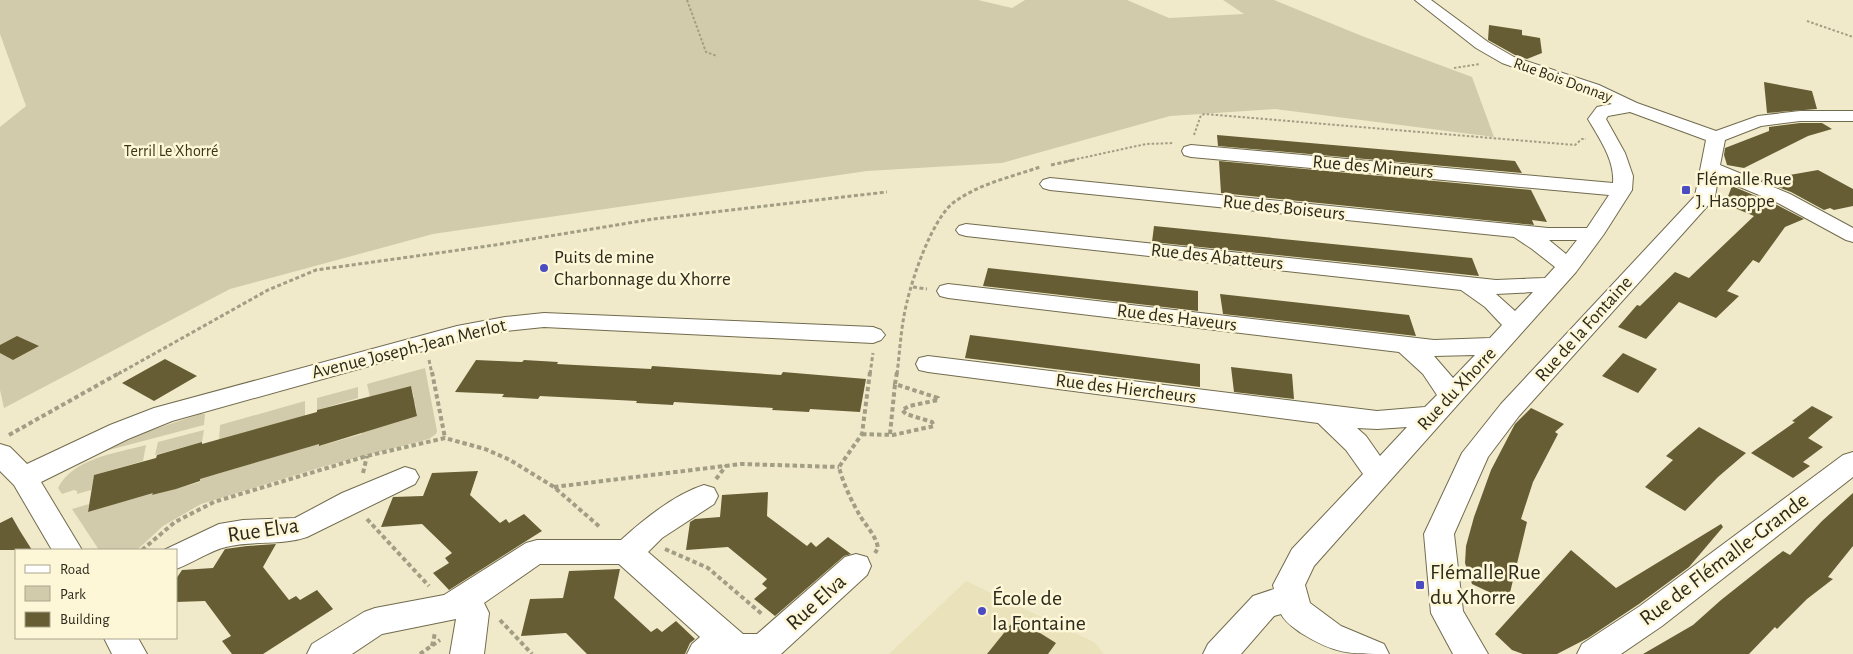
<svg xmlns="http://www.w3.org/2000/svg" width="1853" height="654" font-family="'Alegreya Sans',sans-serif">
	<style>
		.built { fill: #eae2ba }
		.green { fill: #d1cbab }
		.building { fill: #665d34 }
		.lines { fill: none; stroke-linecap: round; stroke-linejoin: round }
		.minor-casing { stroke: #716b4e; stroke-width: 2 }
		.path-far2 { stroke: #a29d85; stroke-width: 2; stroke-dasharray: 2.5 2; stroke-linecap: butt }
		.path-far1 { stroke: #a29d85; stroke-width: 3; stroke-dasharray: 4 2.5; stroke-linecap: butt }
		.path { stroke: #a29d85; stroke-width: 4; stroke-dasharray: 4.5 3; stroke-linecap: butt }
		.minor { fill: #fff; fill-rule: evenodd }
		.poi-dot { fill: #4c4cc2; stroke: #fef7d7; stroke-width: 2 }
		.labels { text-anchor: middle; dominant-baseline: central; stroke-width: 5; stroke-linejoin: round; paint-order: stroke }
		.far-street-label { font-size: 16px; fill: #2c2a1d; stroke: #fef7d7 }
		.far-park-label { font-size: 16px; fill: #3e3612; stroke: #fef7d7 }
		.street-label { font-size: 19px; fill: #2c2a1d; stroke: #fef7d7 }
		.poi-label { font-size: 19px; fill: #2c2a1d; stroke: #fef7d7; text-anchor: start }
		.near-street-label { font-size: 22px; fill: #2c2a1d; stroke: #fef7d7 }
		.near-poi-label { font-size: 22px; fill: #2c2a1d; stroke: #fef7d7; text-anchor: start }
	</style>
	<rect width="100%" height="100%" fill="#f1eaca"/>
	<path class="built" d="M966 581 1094 642 1104 654H889Z"/>
	<path class="green" d="M0 0H978L1012 8 1025 0H1127L1169 18 1244 14 1223 0H1274L1362 36 1472 77 1494 137 1275 109 1170 116 1002 163 867 171 433 234 230 289 4 408 0 390V127L26 106 0 34Z
		M425 368 437 431 436 434 429 439 325 466 201 504 163 526 137 550H99L72 509 89 504 88 512 153 491V495L200 482V477L214 475 319 443 320 446 362 434 361 430 417 415 415 403 411 404 410 398 414 397 411 386 370 397 367 384Z
		M358 387V398L317 410V398Z
		M305 401V416L219 440 220 425Z
		M200 414H205L204 425 105 451 146 432Z
		M204 430 202 442 155 455 158 442Z
		M146 445 143 461 94 475 91 490 77 494V491L74 490 62 494 58 488C73 458 117 453 146 445Z"/>
	<path class="building" d="M1489 25 1522 30V35L1540 38 1542 53 1527 59 1515 55 1488 40Z
		M1764 82 1812 91 1817 109 1767 113Z
		M1800 123H1822L1832 129 1808 136 1744 168 1727 165 1724 155 1725 148 1769 131V127Z
		M1217 135 1515 161 1522 173 1218 146Z
		M1219 161 1531 190 1547 222 1532 220 1534 225 1221 193Z
		M1818 170 1853 189V206L1834 210 1830 208 1824 210 1791 192 1760 180Z
		M1732 186 1775 204 1804 219 1785 227 1759 263 1753 260 1727 291 1739 296 1716 318 1679 302 1646 339 1618 327 1637 305 1640 306 1675 272 1689 278 1754 216 1725 204Z
		M1154 226 1472 258 1479 276 1152 242Z
		M988 268 1198 291V311L983 286Z
		M1220 294 1409 315 1416 336 1223 314Z
		M970 335 1200 364V387L965 358Z
		M17 336 39 346 13 360 0 353V345Z
		M1623 353 1657 369 1638 393 1602 376Z
		M165 359 197 376 154 401 122 383Z
		M476 360 522 362 524 360 558 362 557 364 651 369 652 366 781 375 783 372 866 379 860 412 810 409 809 412 772 410 773 408 674 402 673 405 636 403 637 401 540 396 538 399 502 397 504 394 455 392Z
		M1231 367 1292 374 1294 399 1234 392Z
		M411 386 417 416 319 446V444L200 479V481L176 489 152 495 153 493 88 512 94 475 156 458 157 455 202 442V444L317 412V410Z
		M1812 406 1833 417 1808 438 1823 447 1803 462 1810 466 1793 478 1751 453 1795 422 1792 421Z
		M1531 408 1564 424 1555 432 1558 434 1533 482 1521 519 1527 522 1508 601 1472 584 1465 563 1466 546 1474 517 1491 470 1515 424Z
		M1699 427 1746 453 1718 477 1685 511 1645 487 1673 460 1666 456Z
		M478 471 470 495 500 523 506 519 509 523 524 514 542 531 449 590 433 573 449 563 445 558 452 553 422 524 381 527 393 497 423 496 432 473Z
		M768 492 767 516 807 546 811 542 816 547 828 537 851 554 844 556 775 616 754 599 767 588 762 584 767 579 728 547 686 550 690 522 695 519 720 517 722 495Z
		M1853 493V546L1828 577 1833 579 1807 599 1777 629 1775 627 1749 654H1643L1693 625 1721 600 1783 551 1790 555 1822 521Z
		M12 517 20 531 32 550H0V523Z
		M1721 524 1723 527 1689 567 1639 604 1588 638 1557 654H1523L1512 650 1495 634 1571 550 1616 588Z
		M276 544 263 567 289 600 296 596 300 600 317 590 333 609 263 654H232L222 641 231 636 205 601 176 602V579L182 570 213 568 225 549 247 546Z
		M620 569 614 598 651 632 657 628 662 632 676 621 695 639 690 643 685 654H587L566 633 521 636 530 599 563 598 569 571Z
		M1016 618 1056 643 1048 654H987Z"/>
	<g class="lines">
		<defs>
			<path id="minor" d="M1415 0H1431L1488 42 1514 57 1599 85 1637 103 1716 131 1758 116 1800 111H1853V121H1800L1761 126 1725 140 1720 165 1790 194 1853 228V242L1846 240 1776 202 1718 178 1715 197 1712 201 1519 416 1488 457 1454 534 1463 611 1488 654H1453L1431 613 1424 534 1462 453 1501 404 1695 196 1706 140 1630 112 1608 116 1606 119 1625 153 1633 176 1632 190 1604 234 1576 272 1314 566 1305 585 1310 603 1341 626 1384 644 1389 654C1348 654 1335 654 1301 633 1293 627 1286 623 1281 614L1274 616 1241 654H1203L1208 644 1253 596 1274 589 1273 585 1292 549 1363 474 1346 450 1318 423 928 372 919 370 916 364 919 358 928 356 1377 411 1425 407 1437 395 1423 374 1399 352 948 298 940 296 937 291 940 286 948 284 1434 340 1490 338 1502 325 1485 307 1461 290 966 236 959 234 956 230 959 226 966 224 1496 280 1545 278 1555 267 1532 249 1514 237 1050 190 1043 188 1040 184 1043 180 1050 178 1548 228H1587L1609 195 1191 157 1184 155 1182 151 1184 147 1191 145 1613 183C1615 160 1599 138 1588 119L1597 107 1612 104 1587 93 1502 63 1476 48ZM1549 240H1577L1566 254ZM1533 292 1515 311 1496 294ZM1475 355 1453 378 1434 356ZM1407 427 1380 456 1366 436 1357 428 1377 429Z
				M544 313 873 327 881 330 885 335 881 340 873 343 544 327 505 331 459 341 172 421 128 439 41 482 82 550H52L14 485 0 471V444L10 447 27 464 110 425 154 408 457 326 505 317Z
				M1853 452V477L1662 626 1621 654H1577L1582 644 1640 606 1843 455Z
				M405 467 415 470 419 477 415 484 307 537C281 546 253 540 226 547 209 551 193 563 176 569V550H164L219 524 243 520 295 518 342 493Z
				M704 485 714 488 718 496 714 504 662 538 648 552 743 634H757L845 557 856 554 867 557 871 566 867 575 781 654H687L692 644 700 637 619 564H540L484 603 489 613 484 654H450L456 619 382 634 352 654H307L312 644 364 612 375 608 444 595 526 543 537 540H621C643 520 675 494 704 485Z
				M104 638H138L147 654H112Z"/>
		</defs>
		<use href="#minor" class="minor-casing"/>
		<path class="path-far2" d="M687 0 706 52 717 56
			M1807 21 1853 37
			M1454 68 1480 64
			M1194 135 1201 115 1205 114 1575 145 1582 139H1586
			M1068 161 1146 144 1174 143"/>
		<path class="path-far1" d="M1051 165 1074 160
			M913 287 927 289
			M429 360 432 374
			M118 374 268 290 316 270 495 245 653 219 887 192
			M870 374 873 353
			M897 374C900 350 901 325 907 302 913 276 932 220 953 203 978 184 1011 177 1040 167"/>
		<path class="path" d="M432 372 445 438
			M870 372 862 434 839 467C843 483 851 500 859 514 865 525 876 535 878 548L875 553
			M862 434 893 435 934 426 932 422 906 414 902 410 909 406 938 400V398L895 384 897 372
			M890 434 895 384
			M9 435 121 372
			M363 473 367 456
			M716 479 726 466
			M554 487 741 464 839 467
			M367 519 429 586
			M665 549 708 568 763 615
			M142 550 175 522 214 502 367 456 445 438 485 449 510 460 554 487 601 528
			M500 620 532 654
			M432 646 435 633
			M420 654 440 640"/>
		<use href="#minor" class="minor"/>
	</g>
	<g class="poi-dot">
		<rect x="1681" y="185" width="10" height="10" rx="2.5"/>
		<circle cx="544" cy="268" r="5"/>
		<rect x="1415" y="580" width="10" height="10" rx="2.5"/>
		<circle cx="982" cy="611" r="5"/>
	</g>
	<g class="labels">
		<g class="far-street-label">
			<text transform="translate(1563 80) rotate(20)">Rue Bois Donnay</text>
		</g>
		<g class="far-park-label">
			<text x="171" y="151">Terril Le Xhorré</text>
		</g>
		<g class="street-label">
			<text transform="translate(1373 167) rotate(5)">Rue des Mineurs</text>
			<text transform="translate(1284 208) rotate(6)">Rue des Boiseurs</text>
			<text transform="translate(1217 257) rotate(6)">Rue des Abatteurs</text>
			<text transform="translate(1177 318) rotate(7)">Rue des Haveurs</text>
			<text transform="translate(1584 329) rotate(-48)">Rue de la Fontaine</text>
			<text transform="translate(409 349) rotate(-14)">Avenue Joseph-Jean Merlot</text>
			<text transform="translate(1126 389) rotate(7)">Rue des Hiercheurs</text>
			<text transform="translate(1457 389) rotate(-47)">Rue du Xhorre</text>
		</g>
		<g class="poi-label">
			<text x="1696" y="179">Flémalle Rue<tspan x="1696" dy="22">J. Hasoppe</tspan></text>
			<text x="554" y="257">Puits de mine<tspan x="554" dy="22">Charbonnage du Xhorre</tspan></text>
		</g>
		<g class="near-street-label">
			<text transform="translate(263 530) rotate(-8)">Rue Elva</text>
			<text transform="translate(1724 559) rotate(-37)">Rue de Flémalle-Grande</text>
			<text transform="translate(816 602) rotate(-42)">Rue Elva</text>
		</g>
		<g class="near-poi-label">
			<text x="1430" y="572">Flémalle Rue<tspan x="1430" dy="25">du Xhorre</tspan></text>
			<text x="992" y="598">École de<tspan x="992" dy="25">la Fontaine</tspan></text>
		</g>
	</g>
	<rect x="15" y="549" width="162" height="90" fill="#fef7d7" stroke="#aaa58d"/>
	<rect x="25" y="565" width="25" height="8" fill="#ffffff" stroke="#aaa58d"/>
	<text x="60" y="574" font-size="15" fill="#2c2a1d">Road</text>
	<rect x="25" y="586" width="25" height="15" fill="#d1cbab" stroke="#aaa58d"/>
	<text x="60" y="599" font-size="15" fill="#2c2a1d">Park</text>
	<rect x="25" y="612" width="25" height="15" fill="#665d34" stroke="#aaa58d"/>
	<text x="60" y="624" font-size="15" fill="#2c2a1d">Building</text>
</svg>
